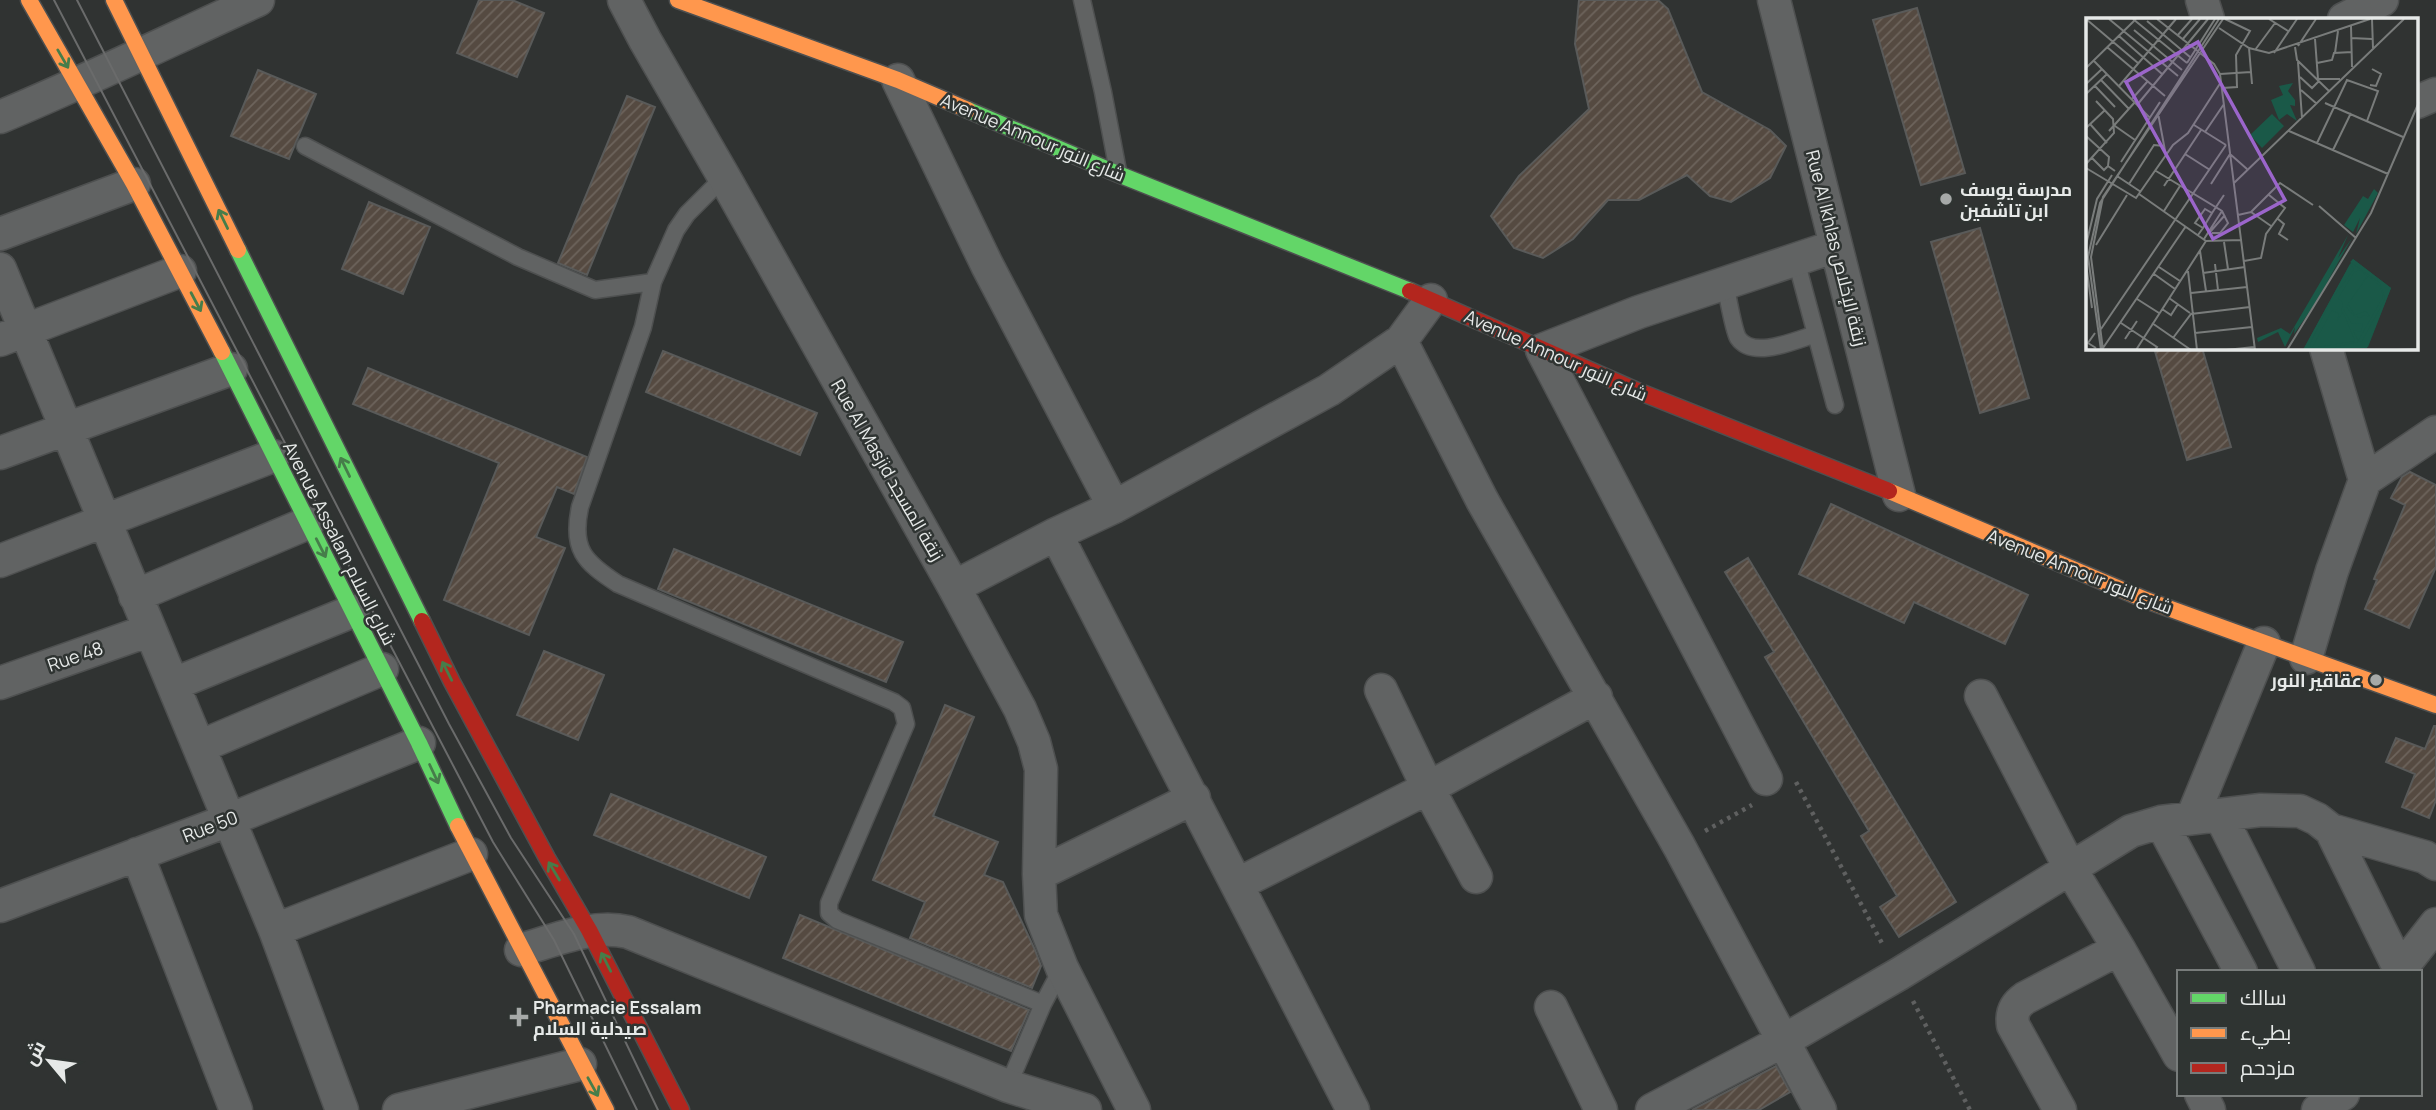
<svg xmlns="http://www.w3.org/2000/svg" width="2436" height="1110" font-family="Manrope,Cairo,sans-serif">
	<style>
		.building { fill: url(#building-hatch); stroke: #595a59; stroke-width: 2 }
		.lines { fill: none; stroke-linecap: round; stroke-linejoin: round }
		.lane-casing { stroke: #4e5050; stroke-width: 19 }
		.street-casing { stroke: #4e5050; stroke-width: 35 }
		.fast-casing { stroke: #4e5050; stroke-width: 19 }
		.slow-casing { stroke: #4e5050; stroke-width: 19 }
		.jam-casing { stroke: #4e5050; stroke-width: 19 }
		.path { stroke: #5f6060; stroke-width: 4.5; stroke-dasharray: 3.5 5; stroke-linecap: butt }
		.lane { stroke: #616363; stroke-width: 16 }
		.street { stroke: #616363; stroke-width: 32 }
		.fast { stroke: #63d668; stroke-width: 16 }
		.slow { stroke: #ff974d; stroke-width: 16 }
		.jam { stroke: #b3261e; stroke-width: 16 }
		.tram { stroke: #6a6b6b; stroke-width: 2 }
		.oneway { stroke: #467d4a }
		.poi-dot { fill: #a6a9a8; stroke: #2f3432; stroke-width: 2.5 }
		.labels { text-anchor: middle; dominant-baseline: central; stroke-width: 5; stroke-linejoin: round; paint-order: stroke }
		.street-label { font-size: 18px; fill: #e6e9e8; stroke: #2f3432 }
		.poi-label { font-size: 18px; font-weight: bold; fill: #e6e9e8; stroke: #2f3432; text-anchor: start }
		.inset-road { fill: none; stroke: #797c7b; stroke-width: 2 }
		.view { fill: #9b65cb; fill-opacity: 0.15; stroke: #9b65cb; stroke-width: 3.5 }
		.inset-edge { fill: none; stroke: #e6e9e8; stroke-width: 3.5 }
	</style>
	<defs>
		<pattern id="building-hatch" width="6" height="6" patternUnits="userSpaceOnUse" patternTransform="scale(1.75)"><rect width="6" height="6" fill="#554a41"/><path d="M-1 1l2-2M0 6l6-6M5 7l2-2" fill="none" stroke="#6d645c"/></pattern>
	</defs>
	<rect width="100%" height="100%" fill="#303332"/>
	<path class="building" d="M479 0H512L544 13 517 77 457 53Z
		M1579 0H1658L1668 9 1702 92 1770 130 1786 146 1770 178 1731 202 1710 196 1687 175 1639 200H1608L1573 239 1543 258 1514 248 1491 216 1519 176 1589 109 1575 44Z
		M1917 8 1965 173 1921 185 1873 20Z
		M258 70 316 94 289 159 231 136Z
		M627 96 655 107 587 275 558 263Z
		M369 202 430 227 403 294 342 269Z
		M1980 228 2029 398 1980 413 1931 242Z
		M2154 348H2202L2231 447 2187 460Z
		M663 351 817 413 800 455 646 392Z
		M368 368 587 457 574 494 557 487 536 537 565 548 529 635 444 600 499 463 353 404Z
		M2410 472 2436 485V567L2409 628 2365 609 2377 580 2374 579 2405 505 2391 498 2402 477Z
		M1831 504 2028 595 2005 644 1914 602 1904 623 1799 574Z
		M674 549 903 642 886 682 658 589Z
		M1748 558 1956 902 1899 937 1880 907 1897 896 1861 836 1869 831 1765 657 1774 652 1725 572Z
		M544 651 604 675 578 740 517 715Z
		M945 705 974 717 933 816 998 842 984 875 1003 882 1035 950 1041 966 1032 988 910 938 925 902 873 880Z
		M2434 726H2436V800L2429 818 2402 807 2415 774 2386 762 2396 738 2425 749Z
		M611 794 766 857 749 898 594 835Z
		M800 915 1029 1010 1011 1051 783 958Z
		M1776 1066 1790 1092 1759 1110H1692Z"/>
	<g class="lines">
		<defs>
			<path id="lane" d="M1082 0 1103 92 1118 171
				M305 146 518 257 595 290 653 282 676 230 687 214 724 177
				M1796 260 1835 405
				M653 282 643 327 580 507C571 549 584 562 618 584L894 702 902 708 906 724 829 903V913L837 920 1043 1004
				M1725 284C1728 296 1733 329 1738 338 1753 360 1796 340 1816 334
				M1008 1086 1043 1004 1062 968"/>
			<path id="street" d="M624 0 645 40 724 177 954 587 1020 709 1034 742 1041 769 1039 874 1041 915 1062 968 1134 1110
				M1774 0 1899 495
				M2202 0 2208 19
				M2344 19 2382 0
				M898 80 987 265 1114 507
				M2417 102 2436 94
				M0 117C87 81 172 39 258 0
				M0 234 134 184
				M0 269 275 930 342 1110
				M0 340 180 271
				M1401 341 1482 500 1679 846 1820 1110
				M2326 348 2365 480
				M0 453 231 369
				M1056 534 1353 1110
				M0 561 273 456
				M954 587 1056 534 1114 507 1329 390 1401 341 1431 300
				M135 596 308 523
				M2306 658 2332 571 2365 480 2436 432
				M0 683 150 630
				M174 684 353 611
				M1381 690 1428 788 1476 877
				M1981 696 2070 868 2119 949
				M199 747 382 669
				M1766 779 1542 350 1639 312 1836 246
				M2220 815 2299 972
				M2192 818 2264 643
				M2161 822 2241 972
				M2331 830 2425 857 2436 864
				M137 854 236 1110
				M1039 874 1194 798
				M1238 884 1428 788 1596 697
				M0 906 229 820 419 743
				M275 930 471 854
				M521 950C556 940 592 924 628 932L1008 1086 1085 1110
				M2400 970 2436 924
				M1551 1007 1601 1110
				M2201 1094 2209 1110
				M399 1110 580 1064
				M1652 1110 1783 1041 1899 974 2131 831 2161 822 2261 810 2300 811 2317 819 2331 830 2401 972
				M2060 1110 2013 1025C2011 1012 2015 1005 2025 998L2119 949 2179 1055
				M2318 1110 2343 1094"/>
			<path id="fast" d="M968 110 1118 174 1410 291
				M238 250 422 621
				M222 352 419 743 458 826"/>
			<path id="slow" d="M29 0 134 184 222 352
				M114 0 238 250
				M678 0 898 80 968 110
				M1889 491 2146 600 2436 705
				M458 826 606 1110"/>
			<path id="jam" d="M1410 291 1635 390 1889 491
				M422 621 452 682 547 858 589 930 681 1110"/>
		</defs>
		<use href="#lane" class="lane-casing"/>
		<use href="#street" class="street-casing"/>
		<use href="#fast" class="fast-casing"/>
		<use href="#slow" class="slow-casing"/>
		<use href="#jam" class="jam-casing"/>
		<path class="path" d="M1796 782 1884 947
			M1705 831 1752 805
			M1913 1001 1970 1110"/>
		<use href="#lane" class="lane"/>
		<use href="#street" class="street"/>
		<use href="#fast" class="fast"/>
		<use href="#slow" class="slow"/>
		<use href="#jam" class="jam"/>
		<path class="tram" d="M54 0 493 842 554 940 637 1110
			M77 0 449 724 511 838 574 934 658 1110"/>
	</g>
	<defs><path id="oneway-shaft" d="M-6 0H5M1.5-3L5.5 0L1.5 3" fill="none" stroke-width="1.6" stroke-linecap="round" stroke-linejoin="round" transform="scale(1.75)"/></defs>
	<g class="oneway">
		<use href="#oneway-shaft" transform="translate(63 59) rotate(60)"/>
		<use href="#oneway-shaft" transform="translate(223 219) rotate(-116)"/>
		<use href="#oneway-shaft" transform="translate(196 302) rotate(62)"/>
		<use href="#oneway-shaft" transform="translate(345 467) rotate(-116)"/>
		<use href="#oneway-shaft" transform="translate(321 548) rotate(63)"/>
		<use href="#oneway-shaft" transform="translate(447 671) rotate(-117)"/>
		<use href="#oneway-shaft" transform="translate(434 774) rotate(65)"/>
		<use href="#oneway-shaft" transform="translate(554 871) rotate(-121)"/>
		<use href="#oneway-shaft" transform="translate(606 962) rotate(-117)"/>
		<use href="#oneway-shaft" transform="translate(593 1087) rotate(61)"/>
	</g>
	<g class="poi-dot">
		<circle cx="1946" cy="199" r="7"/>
		<circle cx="2376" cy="680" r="7"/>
		<path d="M515.5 1006.5h7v7h7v7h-7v7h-7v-7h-7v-7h7z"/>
	</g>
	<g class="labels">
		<g class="street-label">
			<text transform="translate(1033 137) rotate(23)">Avenue Annour شارع النور</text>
			<text transform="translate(1837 248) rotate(76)">Rue Al Ikhlas زنقة الإخلاص</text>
			<text transform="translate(1556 355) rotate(24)">Avenue Annour شارع النور</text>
			<text transform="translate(888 470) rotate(60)">Rue Al Masjid زنقة المسجد</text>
			<text transform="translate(340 543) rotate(63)">Avenue Assalam شارع السلام</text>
			<text transform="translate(2080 571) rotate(22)">Avenue Annour شارع النور</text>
			<text transform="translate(75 656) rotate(-19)">Rue 48</text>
			<text transform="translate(210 826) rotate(-21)">Rue 50</text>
		</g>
		<g class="poi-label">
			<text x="1960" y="189">مدرسة يوسف<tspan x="1960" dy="21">ابن تاشفين</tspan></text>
			<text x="2362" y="680" text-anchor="end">عقاقير النور</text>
			<text x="533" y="1007">Pharmacie Essalam<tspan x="533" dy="21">صيدلية السلام</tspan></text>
		</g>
	</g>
	<g transform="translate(2086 18)">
		<rect width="332" height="332" fill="#303332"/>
		<path d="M288 171 292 175 270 216 274 200 267 214 258 207 277 178 282 181ZM262 217 252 240 266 220 241 264 268 221 227 289 208 316 209 309 199 329 192 314 172 324 171 320 195 310 204 316Z" fill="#1a5948"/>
		<path d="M207 65 202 73 209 82V88L204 87 211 103 201 96 193 102 185 82 197 77 193 68Z" fill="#1a5948"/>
		<path d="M267 241 305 270 282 329 217 332Z" fill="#1a5948"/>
		<path d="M186 96 198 108 176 130 164 117ZM267 241 305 270 281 330 237 332 276 323 299 281 294 265 264 244ZM264 246 268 251 245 282 224 326 226 332H217ZM274 252 281 258 255 296 257 284 252 281 268 254ZM282 258 294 268 297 279 272 323 267 312 275 314 277 306 265 305 258 292 260 288 264 294 269 298 274 300 278 297 284 299 280 293 269 297 262 286ZM246 292 253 296 251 303 257 294 269 323 226 330Z" fill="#1a5948"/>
		<path class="inset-road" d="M0 1 52 45M23 1 92 58M47 1 101 45M71 1 128 46 134 56 169 332M183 1 202 13M286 1 287 30M61 3 104 39M265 8 266 49M133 10 163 30 183 35 284 1M48 12 96 52M33 18 76 56M91 18 106 1M265 20 286 21M229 21 232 61M96 22 114 1M212 28 230 1M21 29 79 78M209 29 211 42 243 73M163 30 166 66M169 32 189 5M188 35 211 1M249 35 252 13M8 43 63 99M212 44 216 100M101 45 129 1M231 45 246 42 248 35 266 34M0 50 50 1M134 56 165 54M214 59 226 70 233 63M232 61H254M15 62 43 91M0 66 16 51M284 67 290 68 295 56 286 51M9 68 29 89M33 68 90 1M136 70 151 69 150 37 164 13 139 1M215 72 231 86M0 76 21 56M46 81 61 64M239 85 317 119M51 87 122 1M72 95 80 138M4 106 21 125M108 107 140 127M29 108 49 122M0 110 19 92M23 113 49 84M203 113 302 156M119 114 138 86M0 118 23 139 22 148M231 125 261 62 292 73 281 103M247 132 265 95M99 136 124 152M6 140 18 152 22 148 29 153M35 144 74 84M0 146 28 115 27 101 10 83M0 150 50 180 87 127 102 115 135 64M70 153 136 193 142 205 134 215H126M31 158 55 174M148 165 318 1M43 166 68 127 78 128M125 166 144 136 161 151M78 168 115 112M53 176 120 223 155 222M233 188 270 220M78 193 94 168M165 194 194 165 227 187M126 195 138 177M152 197 165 194 185 208M192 201 198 206 193 216 202 222M124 214 139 197M112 217 117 210 126 195 119 191 109 205 117 210M118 221 136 193M138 224 142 251M0 227 11 181 26 157M10 227 41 177M114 233 120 273M158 243 175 240 180 216 199 190 183 177M0 246 6 290M129 246 132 272M73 249 94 263M102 253 111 332M117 255 159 249M68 256 89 271M105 275 161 269M83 280 104 295M51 281 73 295M76 291 85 297 92 286M35 305 71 329 69 332M66 305 105 332M15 311 140 127M9 315 2 325 10 330M109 315 166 309M87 320 105 296 164 289M39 321 51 303M17 330 100 208M15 332 2 239 14 185 133 1M17 332 5 239 17 179 137 1M50 332 120 223M140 332 168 329M201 332 285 195 333 84M310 332 333 331"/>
		<path class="view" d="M112 24 199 182 127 221 40 64Z"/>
		<rect width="332" height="332" class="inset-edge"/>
	</g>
	<rect x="2177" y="970" width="245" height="126" fill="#2f3432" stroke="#787c7b" stroke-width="2"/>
	<rect x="2191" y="993" width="35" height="10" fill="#63d668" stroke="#787c7b" stroke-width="2"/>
	<text x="2240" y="1005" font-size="21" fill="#e6e9e8">سالك</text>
	<rect x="2191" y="1028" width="35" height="10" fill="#ff974d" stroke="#787c7b" stroke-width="2"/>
	<text x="2240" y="1040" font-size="21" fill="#e6e9e8">بطيء</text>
	<rect x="2191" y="1063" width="35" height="10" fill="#b3261e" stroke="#787c7b" stroke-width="2"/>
	<text x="2240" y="1075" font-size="21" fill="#e6e9e8">مزدحم</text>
	<g transform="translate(49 1061) rotate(299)" stroke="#2f3432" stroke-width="5" paint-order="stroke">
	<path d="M0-5L12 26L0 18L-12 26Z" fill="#e6e9e8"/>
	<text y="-10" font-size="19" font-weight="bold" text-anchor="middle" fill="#e6e9e8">ش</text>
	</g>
</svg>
